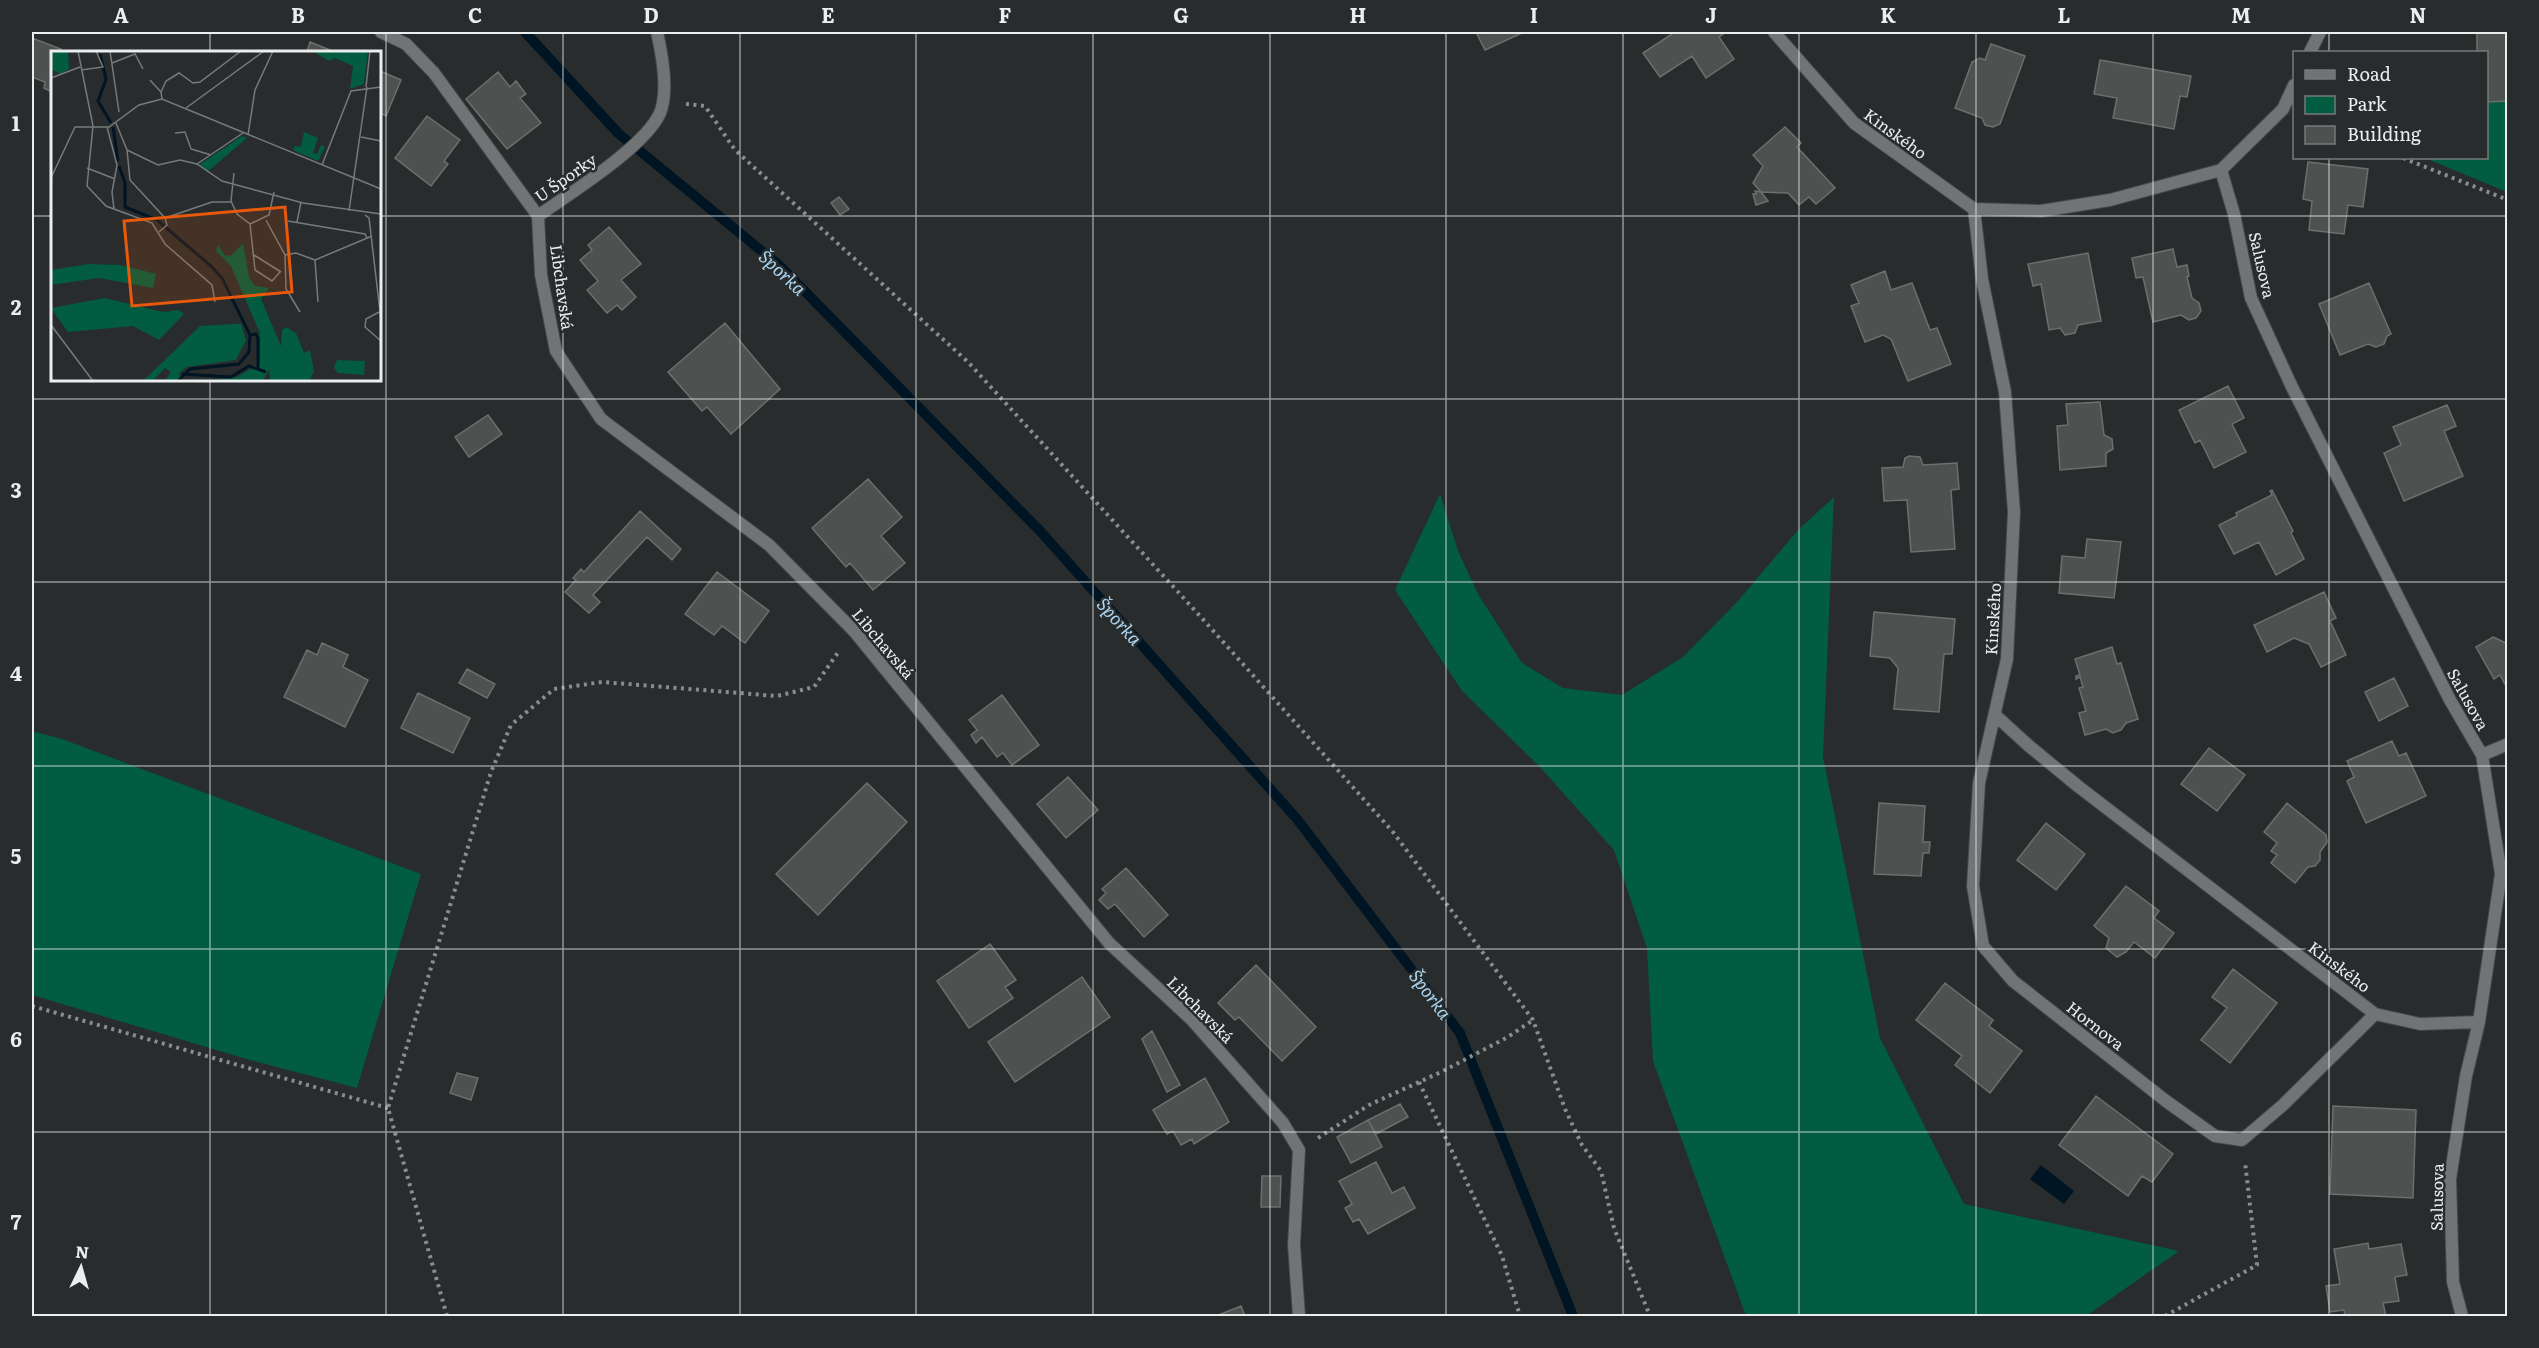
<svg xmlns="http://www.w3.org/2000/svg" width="2539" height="1348" font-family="Literata,serif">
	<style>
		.green { fill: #025c3f }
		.water { fill: #001524 }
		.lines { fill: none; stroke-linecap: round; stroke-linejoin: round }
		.stream { stroke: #001524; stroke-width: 10 }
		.building { fill: #4d5150; stroke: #6b706f; stroke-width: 1.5 }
		.minor-casing { stroke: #434747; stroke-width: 14 }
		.path { stroke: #898d8d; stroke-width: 4; stroke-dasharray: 3 4.5; stroke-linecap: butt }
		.minor { stroke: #717374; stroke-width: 12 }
		.grid { fill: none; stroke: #ebeeee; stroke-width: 1.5; stroke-opacity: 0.55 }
		.labels { text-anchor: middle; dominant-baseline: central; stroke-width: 5; stroke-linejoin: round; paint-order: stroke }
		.street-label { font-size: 16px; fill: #ebeeee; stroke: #282c2c }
		.water-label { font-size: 18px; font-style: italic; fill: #abd4f0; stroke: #282c2c }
		.inset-river { fill: none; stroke: #001524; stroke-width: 3 }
		.inset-road { fill: none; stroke: #767a7a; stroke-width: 1.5 }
		.view { fill: #e8590c; fill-opacity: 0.15; stroke: #e8590c; stroke-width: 3 }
		.inset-edge { fill: none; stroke: #ebeeee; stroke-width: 3 }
		.neatline { fill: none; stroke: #ebeeee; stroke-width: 2 }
		.grid-label { font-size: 20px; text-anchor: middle; font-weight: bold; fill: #ebeeee }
	</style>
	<rect width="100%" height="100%" fill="#282c2c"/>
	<path class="green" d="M2507 101V192L2425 158H2486L2487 102Z
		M1440 494 1458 551 1478 594 1522 663 1563 688 1622 695 1683 657 1737 602 1799 529 1834 497 1823 757 1880 1038 1964 1204 2179 1251 2086 1316H1746L1653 1061 1647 948 1614 850 1540 767 1462 691 1395 590Z
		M32 731 62 739 421 874 357 1088 250 1060 32 995Z"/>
	<path class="water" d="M2041 1165 2074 1191 2064 1204 2030 1179Z"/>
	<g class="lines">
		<path class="stream" d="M525 32 618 133 780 266 1041 532 1297 819 1460 1033 1573 1316"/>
	</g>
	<path class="building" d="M1476 32H1524L1485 50Z
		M1675 32H1726L1719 37 1734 59 1706 78 1692 56 1660 77 1643 53Z
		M2477 32H2508V101L2486 102V52H2477Z
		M32 38 61 49 59 52H52V92L44 88 45 82 32 77Z
		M310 42 335 52H307Z
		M1991 44 2025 56 2000 124 1993 127 1985 125 1982 118 1955 108 1972 62 1980 58 1985 60Z
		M2100 60 2191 76 2187 97 2180 96 2174 129 2113 118 2117 98 2094 94Z
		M380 71 401 80 386 116 380 113Z
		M498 72 510 87 516 81 526 94 520 98 541 123 507 149 466 99Z
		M427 116 460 140 444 161 448 164 431 186 395 158Z
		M1785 127 1801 143 1797 147 1835 188 1816 204 1809 197 1799 205 1788 193 1761 192 1753 183 1763 166 1753 155Z
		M2308 162 2368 169 2363 207 2348 205 2344 234 2309 230 2312 201 2303 199Z
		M1755 191 1761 192 1768 201 1756 205 1753 194H1756Z
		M839 197 849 209 840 215 831 203Z
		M609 227 641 264 621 280 636 297 622 310 617 305 607 313 587 290 598 281 580 260 592 250 588 245Z
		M2173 249 2177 267 2187 265 2189 276 2187 277 2192 298 2199 303 2201 311 2196 318 2189 320 2181 315 2153 322 2143 277 2136 278 2132 258Z
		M2088 253 2101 321 2078 325 2075 333 2065 335 2060 328 2049 330 2041 284 2033 286 2028 264Z
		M1885 271 1891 290 1912 283 1930 330 1937 328 1951 364 1908 381 1891 339 1883 335 1865 342 1851 306 1859 303 1851 285Z
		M2369 283 2391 334 2387 336 2384 344 2376 347 2368 344 2340 355 2319 304Z
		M725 323 780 389 731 434 707 407 702 411 668 372Z
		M2228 386 2244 418 2232 424 2246 452 2214 468 2200 440 2195 443 2179 410Z
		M2100 402 2104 435 2112 439 2113 449 2106 453V466L2060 470 2057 426 2068 425 2066 404Z
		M2447 405 2456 426 2444 431 2463 476 2404 501 2384 453 2401 445 2393 427Z
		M488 415 502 434 469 457 455 437Z
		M1909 456 1920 457 1923 465 1957 463 1959 489 1951 490 1955 549 1911 552 1907 500 1884 501 1882 468 1903 467 1905 458Z
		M868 479 902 517 881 536 905 563 873 590 850 563 846 567 812 528Z
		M2272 490 2293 531 2291 533 2304 559 2276 575 2259 542 2234 554 2219 525 2237 516 2236 513 2272 495 2270 491Z
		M640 511 681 549 672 560 647 537 593 595 600 602 589 613 565 592 576 580 573 578 581 569 584 572Z
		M2087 539 2121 542 2114 598 2059 593 2062 556 2085 558Z
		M717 572 769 611 745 643 722 626 714 635 685 614Z
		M2324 592 2336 618 2330 621 2346 655 2321 667 2309 644 2294 638 2267 652 2254 625Z
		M1874 612 1955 619 1952 654H1944L1939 712 1894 709 1898 668 1890 658 1870 656Z
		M2493 637 2508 644V690L2500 675 2494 679 2476 647Z
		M322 643 348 655 343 667 368 680 345 727 284 697 307 650 317 655Z
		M2112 647 2117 664 2121 663 2138 719 2126 723 2121 730 2113 733 2106 729 2085 735 2079 713 2086 711 2079 688 2083 687 2080 677 2076 679V676L2080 675 2075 659Z
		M467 669 495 684 487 698 459 683Z
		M2394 678 2408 706 2379 721 2365 692Z
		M418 693 470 718 453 753 401 728Z
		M1002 695 1039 745 1012 765 1003 753 997 757 982 737 976 743 971 735 977 730 969 720Z
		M2392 741 2399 756 2406 753 2426 796 2366 823 2347 781 2354 777 2347 761Z
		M2209 748 2245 775 2217 811 2181 784Z
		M1068 777 1098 810 1066 838 1037 804Z
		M867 783 907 822 818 915 776 874Z
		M1879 803 1925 806 1923 842H1930L1929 853H1923L1921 876 1874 874Z
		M2287 803 2326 835 2327 842 2320 852V860L2315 866 2308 867 2295 883 2271 863 2277 855 2271 851 2277 843 2264 832Z
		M2046 823 2085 854 2056 890 2017 860Z
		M1126 868 1168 915 1144 937 1115 904 1108 909 1099 900 1106 893 1102 889Z
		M2126 886 2159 911 2154 918 2174 933 2155 958 2134 942 2126 952 2117 957 2106 948 2109 938 2094 926Z
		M990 944 1016 980 1005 987 1013 998 969 1028 937 981Z
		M1256 965 1316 1027 1282 1061 1239 1017 1235 1020 1218 1003Z
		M2233 969 2277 1003 2230 1063 2201 1040 2227 1008 2212 997Z
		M1082 977 1110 1017 1015 1082 988 1042Z
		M1945 983 1993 1020 1989 1026 2022 1051 1990 1093 1955 1065 1962 1056 1916 1020Z
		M1152 1031 1180 1085 1167 1092 1142 1039Z
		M457 1073 478 1078 471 1100 450 1093Z
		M1205 1078 1229 1122 1194 1144 1192 1139 1181 1145 1173 1131 1167 1134 1153 1110Z
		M2096 1096 2173 1154 2152 1182 2142 1176 2128 1196 2059 1145Z
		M1400 1104 1408 1117 1376 1134 1368 1120Z
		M2333 1106 2416 1110 2413 1198 2330 1194Z
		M1368 1120 1382 1147 1351 1163 1337 1137Z
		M1376 1162 1392 1193 1404 1187 1415 1208 1368 1234 1359 1219 1353 1222 1345 1208 1352 1204 1339 1181Z
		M1262 1176H1281L1280 1207H1261Z
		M2368 1243 2369 1249 2401 1244 2407 1275 2395 1277 2399 1301 2383 1303 2386 1316H2345L2344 1310 2330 1312 2326 1286 2340 1284 2334 1249Z
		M1241 1306 1245 1316H1216Z"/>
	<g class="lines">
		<defs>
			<path id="minor" d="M381 32 406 44 434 73 538 216 541 275 556 351 601 419 769 545 854 631 1109 943 1192 1020 1283 1123 1299 1150 1294 1245 1299 1316
				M1774 32 1854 123 1974 209 1982 279 2005 392 2014 512 2007 659 1979 783 1973 886 1983 946 2013 981 2166 1101 2215 1136 2242 1140 2283 1105 2375 1014
				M2310 52 2320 32
				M2221 170 2234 214 2251 298 2292 387 2450 700 2482 755 2501 874 2479 1022 2466 1076 2450 1179 2453 1282 2462 1316
				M1974 209 2041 211 2110 200 2221 170 2283 109 2294 85
				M538 216C569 194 645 147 660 113 669 91 662 54 657 32
				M1995 715 2029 746 2079 787 2375 1014 2420 1024 2479 1022
				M2482 755 2508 744"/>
		</defs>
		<use href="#minor" class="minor-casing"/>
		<path class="path" d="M686 104 705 106 735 150 968 362 1200 616 1393 832 1533 1020 1565 1109 1582 1145 1601 1171 1614 1228 1650 1316
			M2403 158 2508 200
			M32 1006 388 1108
			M1419 1082 1502 1256 1520 1316
			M1318 1138 1369 1105 1441 1072 1508 1037 1533 1020
			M447 1316 388 1108 491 772 511 725 554 689 602 682 777 696 814 687 839 651
			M2165 1316 2257 1265 2245 1162"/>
		<use href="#minor" class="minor"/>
	</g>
	<path class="grid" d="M210 32V52M386 32V1316M563 32V1316M740 32V1316M916 32V1316M1093 32V1316M1270 32V1316M1446 32V1316M1623 32V1316M1799 32V1316M1976 32V1316M2153 32V1316M2329 32V52M2329 158V1316M32 216H52M380 216H2508M210 380V1316M32 399H2508M32 582H2508M32 766H2508M32 949H2508M32 1132H2508"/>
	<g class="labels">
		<g class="street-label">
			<text transform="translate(1896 133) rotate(36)">Kinského</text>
			<text transform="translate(565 177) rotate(-35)">U Šporky</text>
			<text transform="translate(2263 265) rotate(77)">Salusova</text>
			<text transform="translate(563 287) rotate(82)">Libchavská</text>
			<text transform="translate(1992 619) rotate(-87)">Kinského</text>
			<text transform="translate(884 643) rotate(50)">Libchavská</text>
			<text transform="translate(2469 699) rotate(61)">Salusova</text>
			<text transform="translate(2340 966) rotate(37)">Kinského</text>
			<text transform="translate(1201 1009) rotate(45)">Libchavská</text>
			<text transform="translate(2096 1025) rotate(38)">Hornova</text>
			<text transform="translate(2436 1197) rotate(-89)">Salusova</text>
		</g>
		<g class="water-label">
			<text transform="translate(783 272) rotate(43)">Šporka</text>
			<text transform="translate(1120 621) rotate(48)">Šporka</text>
			<text transform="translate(1431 994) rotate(53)">Šporka</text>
		</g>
	</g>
	<g transform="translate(51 51)">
		<rect width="330" height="330" fill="#282c2c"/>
		<path d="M0 0H17L18 18 9 23 0 18ZM261 0H317L313 33 299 38 302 15 284 7 278 10ZM253 81 267 87 262 102 266 103 270 94 274 96 267 110 242 99 243 95 250 96ZM191 85 196 87 156 121 148 114ZM192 192 198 226 204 235 218 237 210 248 230 295 231 279 235 276 245 282 253 302 259 299 263 321 258 330H219L218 318 212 330H155L186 326 209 312V282L180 215 165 200 167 193 173 204 180 205ZM37 213 69 214 105 223 102 237 48 227 0 234V219ZM54 247 112 261 128 259 133 263 108 289 82 275 17 281 0 257ZM182 273H190L195 289 185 309 136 316 128 322 130 330H114L120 321 114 317 101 330H92L149 275ZM286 309 314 310 313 324 287 322 283 317Z" fill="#025c3f"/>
		<path class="inset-river" d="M49 3 55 28 47 50 60 72M62 76 67 110M68 115 74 132V156L106 169 160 215 171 227 199 284 198 301 188 313 139 318 127 330M199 284 205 283 207 288V317M131 323 180 326 198 315 215 321"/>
		<path class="inset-road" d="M27 0 42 75 36 135 55 155 101 172 114 193 161 234 164 251M59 0 68 61M61 12 84 3 92 18M30 19 52 16 45 0M0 27 29 16M99 29 110 41 111 48M315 36 319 0M110 41 115 30 128 22 142 32 149 31 190 0M135 57 213 0M65 72 76 99 79 129 114 167 116 174 108 181M56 76 66 114 61 141 63 158M124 82 134 81 140 98 160 104M197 84 204 39 222 0M310 86 330 90M76 99 107 114 129 109 146 113 171 130 252 152 330 163M146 113 192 82M271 114 300 40 330 36M36 117 64 128M183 122 180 150 186 163 199 173 204 219 221 230 229 221M0 127 24 76H58L88 54 111 48 330 138M298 160 316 36M314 164 318 167 330 269M114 167 161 151H180M215 169 234 204 235 238 249 261M237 170 314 183 316 187M246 171 250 151M199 173 218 164 223 141M203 204 230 221M234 204 245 202 264 209M267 251 264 209 321 185M330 260 315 268 314 276 330 290M0 274 42 330"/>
		<path class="view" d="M234 156 241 241 81 255 73 170Z"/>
		<rect width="330" height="330" class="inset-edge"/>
	</g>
	<rect width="2539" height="1348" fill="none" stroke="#282c2c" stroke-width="66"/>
	<rect x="2293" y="51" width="195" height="108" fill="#282c2c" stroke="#767a7a" stroke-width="1.5"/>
	<rect x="2305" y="70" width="30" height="9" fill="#717374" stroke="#767a7a" stroke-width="1.5"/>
	<text x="2347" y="81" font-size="18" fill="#ebeeee">Road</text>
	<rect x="2305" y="96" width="30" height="18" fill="#025c3f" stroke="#767a7a" stroke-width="1.5"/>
	<text x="2347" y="111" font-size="18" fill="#ebeeee">Park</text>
	<rect x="2305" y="126" width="30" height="18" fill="#4d5150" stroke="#767a7a" stroke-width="1.5"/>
	<text x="2347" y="141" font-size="18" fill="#ebeeee">Building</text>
	<g transform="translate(81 1267) rotate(5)" stroke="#282c2c" stroke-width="4.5" paint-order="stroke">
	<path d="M0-4.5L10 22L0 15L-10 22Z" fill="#ebeeee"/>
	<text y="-9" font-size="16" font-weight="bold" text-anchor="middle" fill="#ebeeee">N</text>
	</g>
	<rect x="33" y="33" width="2473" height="1282" class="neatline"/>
	<g class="grid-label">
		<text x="121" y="23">A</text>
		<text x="298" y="23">B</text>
		<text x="475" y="23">C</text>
		<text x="651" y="23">D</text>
		<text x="828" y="23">E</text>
		<text x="1005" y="23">F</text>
		<text x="1181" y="23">G</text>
		<text x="1358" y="23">H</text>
		<text x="1534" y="23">I</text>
		<text x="1711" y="23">J</text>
		<text x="1888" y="23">K</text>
		<text x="2064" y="23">L</text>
		<text x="2241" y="23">M</text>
		<text x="2418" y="23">N</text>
		<text x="16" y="131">1</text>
		<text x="16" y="315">2</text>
		<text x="16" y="498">3</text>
		<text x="16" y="681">4</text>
		<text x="16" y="864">5</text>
		<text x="16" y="1047">6</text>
		<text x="16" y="1230">7</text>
	</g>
</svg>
